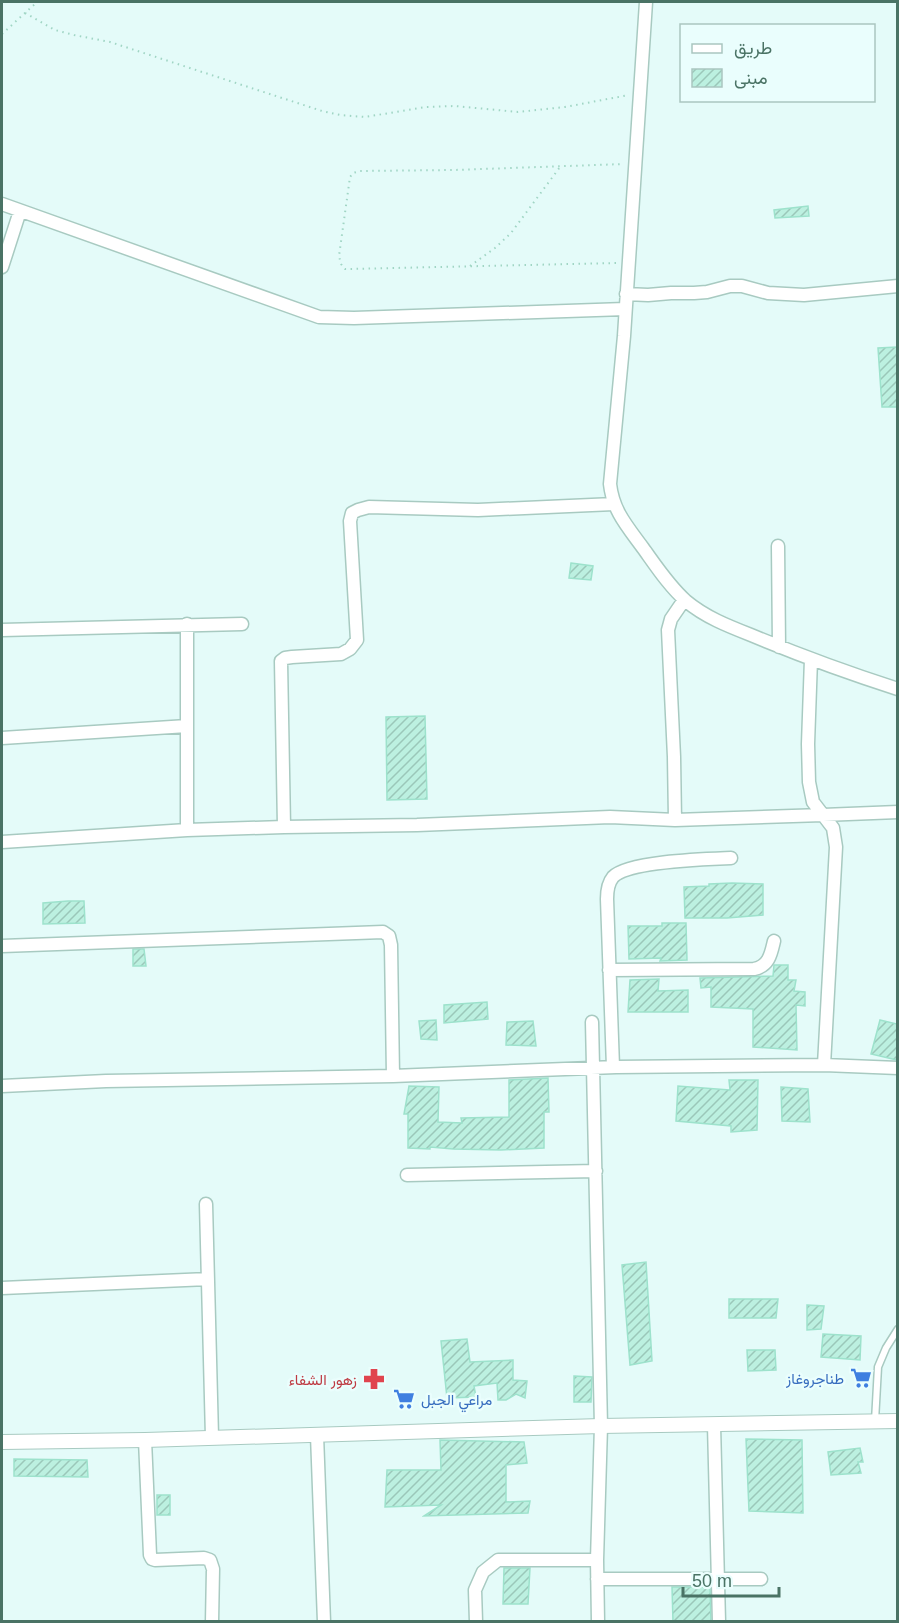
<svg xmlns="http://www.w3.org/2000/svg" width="899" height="1623" font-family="Arial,Vazirmatn,sans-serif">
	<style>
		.building { fill: url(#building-hatch); stroke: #9de2cc; stroke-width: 1.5 }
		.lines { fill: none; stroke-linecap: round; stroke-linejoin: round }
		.service-casing { stroke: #a8cac1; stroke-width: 9 }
		.minor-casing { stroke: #a8cac1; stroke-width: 15 }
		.tertiary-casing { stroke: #a8cac1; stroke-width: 16 }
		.path { stroke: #a0d5c4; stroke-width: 2; stroke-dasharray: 1.5 4.5; stroke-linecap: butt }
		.service { stroke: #fff; stroke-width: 6 }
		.minor { stroke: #fff; stroke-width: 12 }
		.tertiary { stroke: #fff; stroke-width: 14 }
		.labels { text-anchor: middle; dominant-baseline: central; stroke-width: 5; stroke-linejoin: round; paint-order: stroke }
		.shop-label { font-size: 15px; fill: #366cbe; stroke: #eafefd; text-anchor: end }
		.health-label { font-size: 15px; fill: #be3a42; stroke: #eafefd; text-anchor: end }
	</style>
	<defs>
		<pattern id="building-hatch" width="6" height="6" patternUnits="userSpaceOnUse" patternTransform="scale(1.5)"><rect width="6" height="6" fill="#bcf0e0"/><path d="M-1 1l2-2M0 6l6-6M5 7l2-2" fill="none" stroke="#9bc7b9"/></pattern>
	</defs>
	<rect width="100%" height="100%" fill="#e4fbf9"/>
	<path class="building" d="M808 206 809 216 775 218 774 210Z
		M897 347V407H882L878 348Z
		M571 563 593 566 591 580 569 578Z
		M425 716 427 799 387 800 386 717Z
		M732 883 763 884V915L727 918H685L684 887 709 886V884Z
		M68 901H84L85 923 43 924V903Z
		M662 923H686L687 960 660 961 661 958 629 959 628 926H662Z
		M133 949H144L146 966H133Z
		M774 965H788V980H796L794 991 805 992V1006L796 1005 797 1050 753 1047V1009L711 1007V987L701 988 700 978 773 976Z
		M659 979 658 991 688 990V1012H628L630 980Z
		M487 1002 488 1019 444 1023V1005Z
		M436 1020 437 1040 421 1039 419 1021Z
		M880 1020 897 1024V1060L871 1054Z
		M533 1021 536 1046 506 1045 507 1022Z
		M548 1078 549 1112H544V1148L501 1150 453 1149 430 1147V1149L408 1148V1114H404L409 1086 439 1087 438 1122 462 1123 461 1118 509 1117V1080Z
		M729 1080H758L757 1130 731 1132V1126L676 1121 678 1086 730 1090Z
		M781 1087 808 1089 810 1122 782 1121Z
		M646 1262 652 1361 630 1365 622 1265Z
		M729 1299H778L776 1318H729Z
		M807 1305 824 1306 821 1329 807 1330Z
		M823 1334 861 1336 860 1360 821 1357Z
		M467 1339 470 1362 513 1360V1380L527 1381 525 1398 516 1394 506 1400H498L497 1383 474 1386 476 1397 447 1398 441 1341Z
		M747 1350H775L776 1370 748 1371Z
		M574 1376 592 1377 591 1402H574Z
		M746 1439 802 1440 803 1513 749 1511Z
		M440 1440 524 1442 527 1463 506 1465V1502L530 1501 528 1513 424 1516 441 1505 385 1507 387 1470H441Z
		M860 1448 863 1462H858L861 1473 831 1475 828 1452Z
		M14 1459 87 1460 88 1477 14 1476Z
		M157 1495H170V1515H157Z
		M504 1568H530L528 1604H503Z
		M672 1587H710L711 1622H673Z"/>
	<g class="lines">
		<defs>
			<path id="service" d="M875 1421 878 1367 886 1348 898 1329"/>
			<path id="minor" d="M646 2 624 336 610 484C613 511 627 526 643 548 656 566 669 586 686 601 705 617 728 626 751 635 799 655 848 673 898 689
				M2 204 319 317 354 318 625 309
				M2 267 20 211
				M626 294 648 295 671 293H694L707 292 730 286H742L768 293 804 295 898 286
				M778 546 779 647
				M187 624V830
				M2 630 242 624
				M811 659 808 744 809 782 813 802 823 815 898 812
				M2 738 187 726
				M675 820 674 757 668 630 671 619 684 600
				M284 827 417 825 610 817 675 820 823 815 833 828 836 847 824 1065
				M2 842 187 830 284 827 281 661 285 658 292 657 341 654 350 649 357 640 350 521 352 513 358 510 369 507 478 510 614 504
				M2 946 383 932 389 936 391 945 393 1076
				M609 970 754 969C769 966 771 954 774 941
				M592 1022 601 1426 597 1560 598 1622
				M613 1067 607 899C607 891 608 883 613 877 628 861 708 859 731 858
				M2 1086 106 1081 393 1076 616 1067 824 1065 898 1068
				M407 1175 596 1171
				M206 1204 212 1437
				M2 1288 208 1279
				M714 1425 719 1622
				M317 1435 324 1622
				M145 1440 150 1555 152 1559 155 1560 204 1558 210 1560 213 1569 212 1622
				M597 1579H761
				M476 1622 475 1590 483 1572 498 1560H597"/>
			<path id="tertiary" d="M2 1442 145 1440 601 1426 898 1421"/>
		</defs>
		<use href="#service" class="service-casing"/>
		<use href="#minor" class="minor-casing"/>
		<use href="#tertiary" class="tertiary-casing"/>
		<path class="path" d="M25 13 55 30 74 35 110 42 322 111 340 115 365 117 426 107 455 106 518 112 565 107 629 95
			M2 34 37 2
			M616 263 350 269H345L341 264 339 256 350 177 353 173 360 171 454 170 624 164
			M470 266 495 248 511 233 560 167"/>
		<use href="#service" class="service"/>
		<use href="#minor" class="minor"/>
		<use href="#tertiary" class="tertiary"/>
	</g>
	<defs>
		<symbol id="supermarket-bare" viewBox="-9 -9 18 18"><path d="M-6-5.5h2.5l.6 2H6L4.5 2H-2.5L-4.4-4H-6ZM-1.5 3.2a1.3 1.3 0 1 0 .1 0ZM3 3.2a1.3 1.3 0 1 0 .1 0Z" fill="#3f7fe0" stroke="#eafefd" stroke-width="2.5" paint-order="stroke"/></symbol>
		<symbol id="pharmacy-bare" viewBox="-9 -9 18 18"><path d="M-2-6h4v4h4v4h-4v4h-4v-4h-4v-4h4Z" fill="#e0444e" stroke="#eafefd" stroke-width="2.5" paint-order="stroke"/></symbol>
	</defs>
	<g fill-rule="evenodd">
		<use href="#supermarket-bare" x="846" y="1363" width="30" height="30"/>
		<use href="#pharmacy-bare" x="359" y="1364" width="30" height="30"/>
		<use href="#supermarket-bare" x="389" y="1384" width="30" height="30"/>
	</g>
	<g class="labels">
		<g class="shop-label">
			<text x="844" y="1378">طناجروغاز</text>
			<text x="421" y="1399" text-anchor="start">مراعي الجبل</text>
		</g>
		<g class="health-label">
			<text x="357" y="1379">زهور الشفاء</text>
		</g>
	</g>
	<rect width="899" height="1623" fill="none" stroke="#4a7365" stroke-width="6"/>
	<rect x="680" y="24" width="195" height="78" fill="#eafefd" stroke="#aac6c0" stroke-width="1.5"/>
	<rect x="692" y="44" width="30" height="9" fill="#ffffff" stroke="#aac6c0" stroke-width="1.5"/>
	<text x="734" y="54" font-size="18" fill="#4a7365">طريق</text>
	<rect x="692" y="69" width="30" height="18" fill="url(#building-hatch)" stroke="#aac6c0" stroke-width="1.5"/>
	<text x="734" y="84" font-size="18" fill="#4a7365">مبنى</text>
	<path d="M683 1587v9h96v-9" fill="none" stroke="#4a7365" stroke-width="3"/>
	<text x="692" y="1587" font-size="18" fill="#4a7365" stroke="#eafefd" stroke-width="4.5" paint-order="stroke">50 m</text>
</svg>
